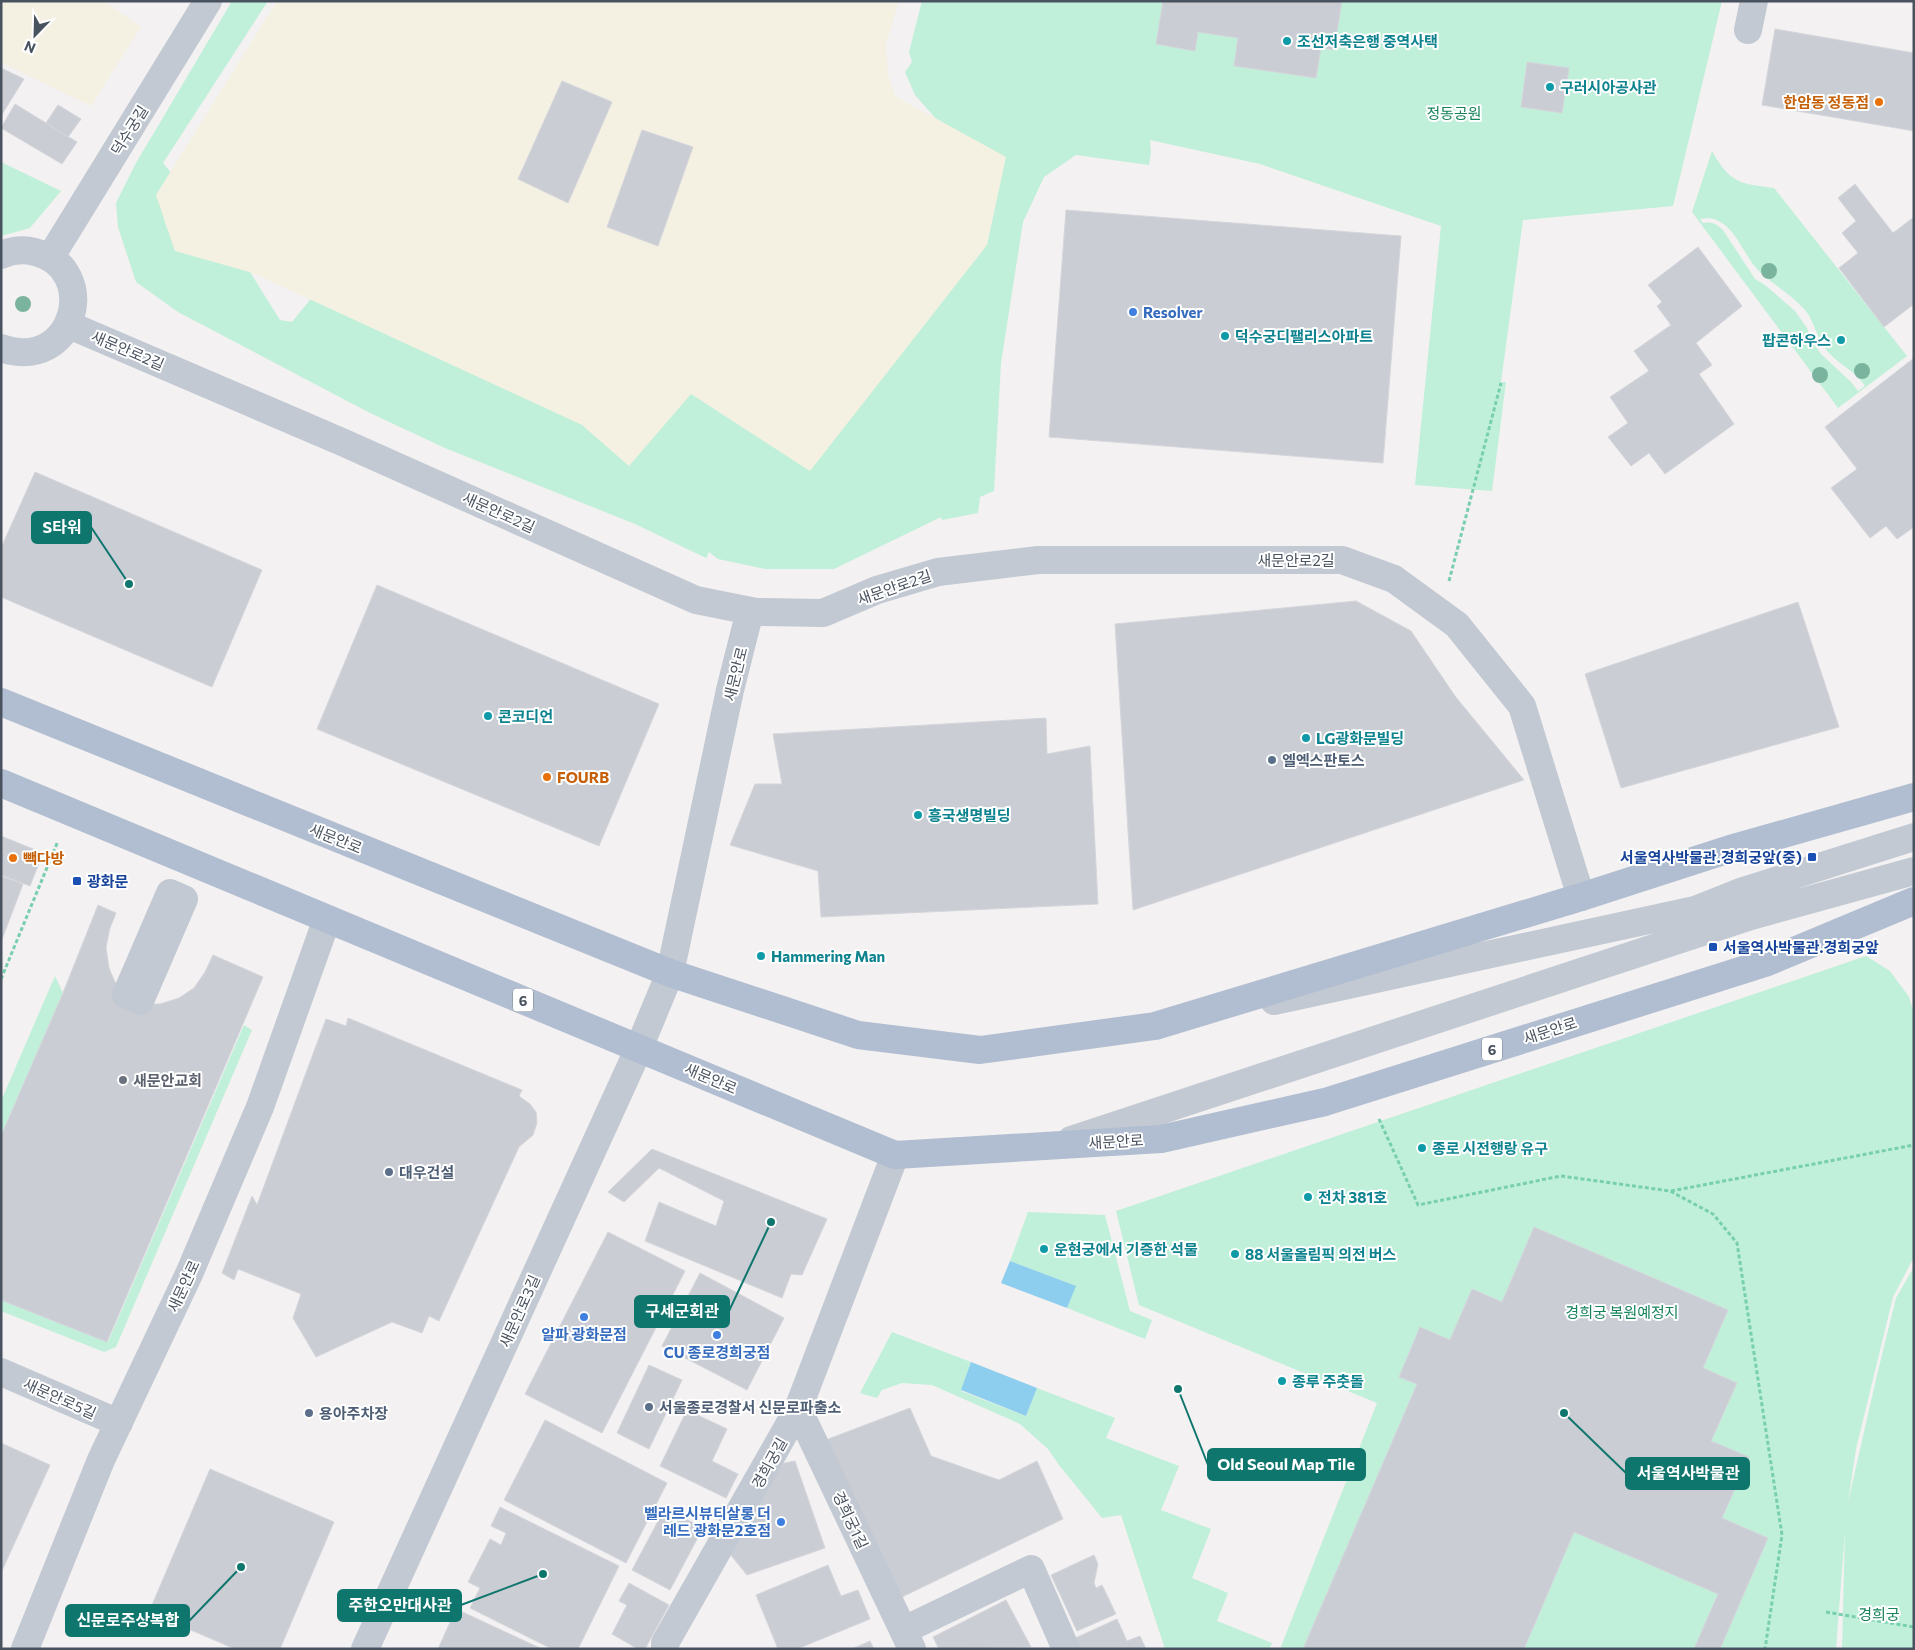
<svg xmlns="http://www.w3.org/2000/svg" width="1915" height="1650" font-family="Commissioner,'Noto Sans KR',sans-serif">
	<style>
		.green { fill: #c0f0d9; fill-rule: evenodd }
		.sand { fill: #f4f1e3 }
		.water { fill: #8dcdee }
		.building { fill: #cbcdd4; stroke: #d5d6dc }
		.lines { fill: none; stroke-linecap: round; stroke-linejoin: round }
		.path { stroke: #78cfaf; stroke-width: 3; stroke-dasharray: 4 2.5; stroke-linecap: butt }
		.minor { stroke: #c2c9d3; stroke-width: 28 }
		.major { stroke: #b1bdd0; stroke-width: 28 }
		.tree { fill: #7ab49e }
		.culture-dot { fill: #0f9aa8; stroke: #fff; stroke-width: 2 }
		.food-dot { fill: #e8710a; stroke: #fff; stroke-width: 2 }
		.shop-dot { fill: #3f7fe0; stroke: #fff; stroke-width: 2 }
		.service-dot { fill: #5c6f8a; stroke: #fff; stroke-width: 2 }
		.transit-dot { fill: #1a4fb4; stroke: #fff; stroke-width: 2 }
		.worship-dot { fill: #6b7280; stroke: #fff; stroke-width: 2 }
		.labels { text-anchor: middle; dominant-baseline: central; stroke-width: 4; stroke-linejoin: round; paint-order: stroke }
		.shield { fill: #fff; stroke: #80868f; stroke-width: 1 }
		.shield-label { font-size: 14px; font-weight: bold; fill: #49525f }
		.culture-label { font-size: 15px; font-weight: bold; fill: #0d838f; stroke: #fff; text-anchor: start }
		.food-label { font-size: 15px; font-weight: bold; fill: #c56008; stroke: #fff; text-anchor: start }
		.park-label { font-size: 15px; fill: #17835b; stroke: #fff }
		.street-label { font-size: 15px; fill: #49525f; stroke: #fff }
		.shop-label { font-size: 15px; font-weight: bold; fill: #366cbe; stroke: #fff }
		.service-label { font-size: 15px; font-weight: bold; fill: #4e5e75; stroke: #fff; text-anchor: start }
		.transit-label { font-size: 15px; font-weight: bold; fill: #164399; stroke: #fff; text-anchor: start }
		.worship-label { font-size: 15px; font-weight: bold; fill: #5b616d; stroke: #fff; text-anchor: start }
		.leader { fill: none; stroke: #0f766e; stroke-width: 2 }
		.callout-dot { fill: #0f766e; stroke: #fff; stroke-width: 2 }
		.callout { fill: #0f766e; stroke: #0f766e; stroke-width: 2 }
		.callout-label { font-size: 16px; text-anchor: middle; font-weight: bold; fill: #fff }
	</style>
	<rect width="100%" height="100%" fill="#f3f1f1"/>
	<path class="green" d="M232 1H268L163 163 183 188 163 214 167 229 250 272 280 320 292 322 313 296 976 164 915 95 905 72 912 62 909 52 922 1H1722L1673 206 1523 220 1501 382H1506L1492 491 1415 485 1441 226 1260 164 1150 140 1151 152 1149 165 1076 155 1044 177 1023 222 1001 363 994 491 980 497 978 513 942 520 941 517 834 569H765L718 559 709 552 706 558 635 524 445 448 370 413 178 312 136 282 118 227 116 203 136 163Z
		M1712 151C1730 183 1740 184 1774 188L1907 356 1838 408 1692 212ZM1708 218C1736 221 1742 256 1761 273 1775 286 1792 295 1805 310 1814 321 1816 335 1824 347 1834 362 1855 370 1865 386L1858 391 1851 382 1821 354 1813 343 1807 328 1795 311 1765 285 1755 279 1723 230C1717 224 1712 221 1703 223L1700 219Z
		M1 162 61 191 30 228 1 236Z
		M1866 956 1890 971 1909 997 1914 1014V1257L1893 1297 1856 1449 1848 1502 1877 1375 1896 1298 1914 1267V1649H1842L1845 1531 1836 1649H1280L1377 1403 1139 1305 1116 1211Z
		M55 976 63 993 1 1136V1101Z
		M244 1025 252 1030 116 1347 104 1352 1 1311V1300L108 1342Z
		M1028 1212 1105 1215 1130 1311 1152 1320 1145 1339 1067 1308 1075 1286 1010 1261Z
		M892 1332 971 1362 961 1391 1026 1416 1037 1388 1115 1418 1106 1438 1179 1466 1161 1510 1211 1529 1192 1578 1228 1593 1217 1621 1272 1643 1269 1649H1165L1121 1515 1102 1518 1059 1465 1048 1449 1020 1424 932 1385 902 1383 882 1390 877 1398 860 1393Z"/>
	<path class="sand" d="M1 1H104L141 27 91 106 1 62Z
		M277 1H899L886 44 888 75 895 96 1006 157 987 245 810 471 691 394 629 466 582 425 253 273 175 251 156 195Z"/>
	<path class="water" d="M1010 1261 1076 1286 1067 1308 1001 1283Z
		M971 1362 1037 1388 1026 1416 961 1390Z"/>
	<path class="building" d="M1163 1H1342L1334 50 1321 48 1316 78 1234 66 1238 38 1198 32 1195 51 1156 44Z
		M1775 29 1914 53V131L1762 105Z
		M1527 62 1569 68 1562 113 1521 107Z
		M1 68 24 79 1 116Z
		M562 81 612 102 568 203 518 179Z
		M15 104 77 142 62 164 1 128Z
		M58 105 81 119 68 137 46 123Z
		M642 130 693 147 658 246 607 227Z
		M1855 184 1893 233 1914 217V304L1884 327 1839 268 1858 253 1842 233 1856 221 1838 198Z
		M1066 210 1401 236 1383 463 1049 437Z
		M1698 247 1742 306 1696 343 1712 365 1699 374 1734 424 1665 474 1649 453 1631 466 1608 437 1628 423 1610 397 1649 371 1634 351 1671 325 1657 306 1662 302 1648 285Z
		M1914 358V527L1897 539 1886 526 1870 538 1831 488 1857 469 1825 427Z
		M35 472 262 570 212 687 1 597V548Z
		M377 585 659 704 599 846 317 729Z
		M1356 601 1411 631 1455 696 1524 780 1133 910 1115 624Z
		M1798 602 1839 727 1621 788 1585 674Z
		M1046 718 1047 754 1090 746 1098 904 821 917 818 871 730 845 755 784H782L773 734Z
		M1 836 43 853 30 886 1 875Z
		M1 876 23 884 1 942Z
		M98 905 116 913 110 928 106 947 109 968 114 980 119 988 148 1004H160L179 998 194 988 205 972 213 955 263 977 107 1342 1 1300V1136L63 993Z
		M348 1018 522 1090 519 1096 530 1104 536 1112 537 1123 533 1135 519 1147 439 1321 429 1316 422 1333 392 1322 316 1357 293 1318 301 1294 238 1269 234 1280 222 1273 252 1196 257 1205 326 1019 346 1026Z
		M652 1149 827 1219 802 1275 791 1274 782 1298 645 1241 659 1202 716 1226 724 1201 659 1168 624 1202 608 1192Z
		M1534 1227 1728 1310 1703 1368 1737 1383 1711 1441 1749 1457 1722 1518 1768 1538 1720 1649H1694L1718 1594 1574 1532 1524 1649H1303L1417 1384 1399 1377 1420 1327 1450 1340 1472 1289 1502 1302Z
		M608 1232 685 1271 602 1433 525 1394Z
		M700 1273 784 1318 747 1390 662 1346Z
		M649 1365 682 1380 649 1449 617 1433Z
		M910 1408 931 1456 999 1480 1037 1461 1063 1519 900 1598 823 1441Z
		M687 1410 727 1429 712 1461 738 1474 726 1498 660 1466Z
		M545 1420 667 1483 626 1563 504 1500Z
		M1 1443 50 1465 1 1573Z
		M795 1461 825 1548 747 1575 730 1554 780 1464Z
		M210 1469 334 1522 280 1649H235L149 1612Z
		M500 1507 619 1566 578 1649H552L470 1608 480 1588 468 1582 490 1539 501 1545 506 1533 491 1526Z
		M665 1508 703 1528 670 1590 632 1570Z
		M1094 1555 1098 1564 1094 1583 1096 1588 1102 1585 1116 1614 1077 1631 1051 1575Z
		M828 1565 841 1596 858 1590 870 1619 797 1649H778L756 1595Z
		M629 1583 669 1605 645 1649H638L612 1634 627 1605 619 1601Z
		M1006 1600 1031 1647 939 1649 933 1637Z
		M456 1609 542 1649H438Z
		M1117 1619 1127 1641 1140 1636 1146 1649H1075L1071 1640Z
		M870 1641 874 1649H852Z"/>
	<g class="lines">
		<path class="path" d="M1449 581 1501 383
			M1 979 58 841
			M1379 1119 1418 1205 1561 1176 1670 1191 1713 1214 1737 1243 1782 1535 1765 1649
			M1671 1191 1914 1145
			M1826 1612 1914 1627"/>
		<path class="minor" d="M1748 30 1754 1
			M1 255C12 250 24 249 35 252 101 268 76 374 1 348
			M50 258 208 1
			M69 325 342 442 696 600 756 612 823 613 877 590 938 572 1038 560H1342L1394 579 1457 625 1522 706 1581 897
			M170 893 184 899 140 1001 126 995Z
			M1274 1001 1695 910 1743 891 1914 837
			M1071 1140 1751 916 1914 871
			M1 1372 119 1423
			M798 1409 912 1649
			M904 1630 1031 1569 1066 1649
			M25 1649 101 1460 189 1274 260 1107 327 919
			M365 1649 639 1048 670 973 730 690 750 611
			M665 1649V1643L798 1409 895 1155"/>
		<path class="major" d="M1 702 670 973 858 1035 980 1050 1155 1026 1581 897 1730 849 1914 797
			M1 783 895 1155 1161 1139 1325 1102 1765 963 1914 901"/>
	</g>
	<g class="tree">
		<circle cx="1769" cy="271" r="8"/>
		<circle cx="23" cy="304" r="8"/>
		<circle cx="1862" cy="371" r="8"/>
		<circle cx="1820" cy="375" r="8"/>
	</g>
	<g class="culture-dot">
		<circle cx="1287" cy="41" r="5"/>
		<circle cx="1550" cy="87" r="5"/>
		<circle cx="1225" cy="336" r="5"/>
		<circle cx="1841" cy="340" r="5"/>
		<circle cx="488" cy="716" r="5"/>
		<circle cx="1306" cy="738" r="5"/>
		<circle cx="918" cy="815" r="5"/>
		<circle cx="761" cy="956" r="5"/>
		<circle cx="1422" cy="1148" r="5"/>
		<circle cx="1308" cy="1197" r="5"/>
		<circle cx="1044" cy="1249" r="5"/>
		<circle cx="1235" cy="1254" r="5"/>
		<circle cx="1282" cy="1381" r="5"/>
	</g>
	<g class="food-dot">
		<circle cx="1879" cy="102" r="5"/>
		<circle cx="547" cy="777" r="5"/>
		<circle cx="13" cy="858" r="5"/>
	</g>
	<g class="shop-dot">
		<circle cx="1133" cy="312" r="5"/>
		<circle cx="584" cy="1317" r="5"/>
		<circle cx="717" cy="1335" r="5"/>
		<circle cx="781" cy="1522" r="5"/>
	</g>
	<g class="service-dot">
		<circle cx="1272" cy="760" r="5"/>
		<circle cx="389" cy="1172" r="5"/>
		<circle cx="649" cy="1407" r="5"/>
		<circle cx="309" cy="1413" r="5"/>
	</g>
	<g class="transit-dot">
		<rect x="1807" y="852" width="10" height="10" rx="2.5"/>
		<rect x="72" y="876" width="10" height="10" rx="2.5"/>
		<rect x="1708" y="942" width="10" height="10" rx="2.5"/>
	</g>
	<circle class="worship-dot" cx="123" cy="1080" r="5"/>
	<g class="labels">
		<g class="shield">
			<rect x="513" y="988.5" width="20" height="23" rx="4"/>
			<rect x="1482" y="1037.5" width="20" height="23" rx="4"/>
		</g>
		<g class="shield-label">
			<text x="523" y="1000">6</text>
			<text x="1492" y="1049">6</text>
		</g>
		<g class="culture-label">
			<text x="1297" y="41">조선저축은행 중역사택</text>
			<text x="1560" y="87">구러시아공사관</text>
			<text x="1235" y="336">덕수궁디팰리스아파트</text>
			<text x="1831" y="340" text-anchor="end">팝콘하우스</text>
			<text x="498" y="716">콘코디언</text>
			<text x="1316" y="738">LG광화문빌딩</text>
			<text x="928" y="815">흥국생명빌딩</text>
			<text x="771" y="956">Hammering Man</text>
			<text x="1432" y="1148">종로 시전행랑 유구</text>
			<text x="1318" y="1197">전차 381호</text>
			<text x="1054" y="1249">운현궁에서 기증한 석물</text>
			<text x="1245" y="1254">88 서울올림픽 의전 버스</text>
			<text x="1292" y="1381">종루 주춧돌</text>
		</g>
		<g class="food-label">
			<text x="1869" y="102" text-anchor="end">한암동 정동점</text>
			<text x="557" y="777">FOURB</text>
			<text x="23" y="858">빽다방</text>
		</g>
		<g class="park-label">
			<text x="1454" y="113">정동공원</text>
			<text x="1622" y="1312">경희궁 복원예정지</text>
			<text x="1879" y="1614">경희궁</text>
		</g>
		<g class="street-label">
			<text transform="translate(129 130) rotate(-58)">덕수궁길</text>
			<text transform="translate(128 350) rotate(23)">새문안로2길</text>
			<text transform="translate(499 512) rotate(24)">새문안로2길</text>
			<text x="1296" y="560">새문안로2길</text>
			<text transform="translate(894 587) rotate(-19)">새문안로2길</text>
			<text transform="translate(735 674) rotate(-76)">새문안로</text>
			<text transform="translate(336 838) rotate(22)">새문안로</text>
			<text transform="translate(1550 1030) rotate(-18)">새문안로</text>
			<text transform="translate(711 1078) rotate(23)">새문안로</text>
			<text transform="translate(1116 1141) rotate(-3)">새문안로</text>
			<text transform="translate(183 1286) rotate(-65)">새문안로</text>
			<text transform="translate(519 1311) rotate(-66)">새문안로3길</text>
			<text transform="translate(60 1398) rotate(24)">새문안로5길</text>
			<text transform="translate(769 1463) rotate(-61)">경희궁길</text>
			<text transform="translate(851 1520) rotate(65)">경희궁1길</text>
		</g>
		<g class="shop-label">
			<text x="1143" y="312" text-anchor="start">Resolver</text>
			<text x="584" y="1334">알파 광화문점</text>
			<text x="717" y="1352">CU 종로경희궁점</text>
			<text x="771" y="1513" text-anchor="end">벨라르시뷰티살롱 더<tspan x="771" dy="17">레드 광화문2호점</tspan></text>
		</g>
		<g class="service-label">
			<text x="1282" y="760">엘엑스판토스</text>
			<text x="399" y="1172">대우건설</text>
			<text x="659" y="1407">서울종로경찰서 신문로파출소</text>
			<text x="319" y="1413">용아주차장</text>
		</g>
		<g class="transit-label">
			<text x="1802" y="857" text-anchor="end">서울역사박물관.경희궁앞(중)</text>
			<text x="87" y="881">광화문</text>
			<text x="1723" y="947">서울역사박물관.경희궁앞</text>
		</g>
		<g class="worship-label">
			<text x="133" y="1080">새문안교회</text>
		</g>
	</g>
	<path class="leader" d="M129 584L91 527M771 1222L729 1311M1178 1389L1208 1465M1564 1413L1626 1473M543 1574L461 1605M241 1567L189 1621"/>
	<g class="callout-dot">
		<circle cx="129" cy="584" r="5"/>
		<circle cx="771" cy="1222" r="5"/>
		<circle cx="1178" cy="1389" r="5"/>
		<circle cx="1564" cy="1413" r="5"/>
		<circle cx="543" cy="1574" r="5"/>
		<circle cx="241" cy="1567" r="5"/>
	</g>
	<g class="callout">
		<rect x="32" y="512" width="59" height="31" rx="5"/>
		<rect x="635" y="1296" width="94" height="31" rx="5"/>
		<rect x="1208" y="1449" width="157" height="31" rx="5"/>
		<rect x="1626" y="1458" width="123" height="31" rx="5"/>
		<rect x="338" y="1590" width="123" height="31" rx="5"/>
		<rect x="66" y="1605" width="123" height="31" rx="5"/>
	</g>
	<g class="callout-label">
		<text x="62" y="533">S타워</text>
		<text x="682" y="1317">구세군회관</text>
		<text x="1286" y="1470">Old Seoul Map Tile</text>
		<text x="1688" y="1479">서울역사박물관</text>
		<text x="400" y="1611">주한오만대사관</text>
		<text x="128" y="1626">신문로주상복합</text>
	</g>
	<rect width="1915" height="1650" fill="none" stroke="#49525f" stroke-width="5"/>
	<g transform="translate(35 35) rotate(203)" stroke="#ffffff" stroke-width="4" paint-order="stroke">
	<path d="M0-4L9 19L0 12L-9 19Z" fill="#49525f"/>
	<text y="-8" font-size="14" font-weight="bold" text-anchor="middle" fill="#49525f">N</text>
	</g>
</svg>
